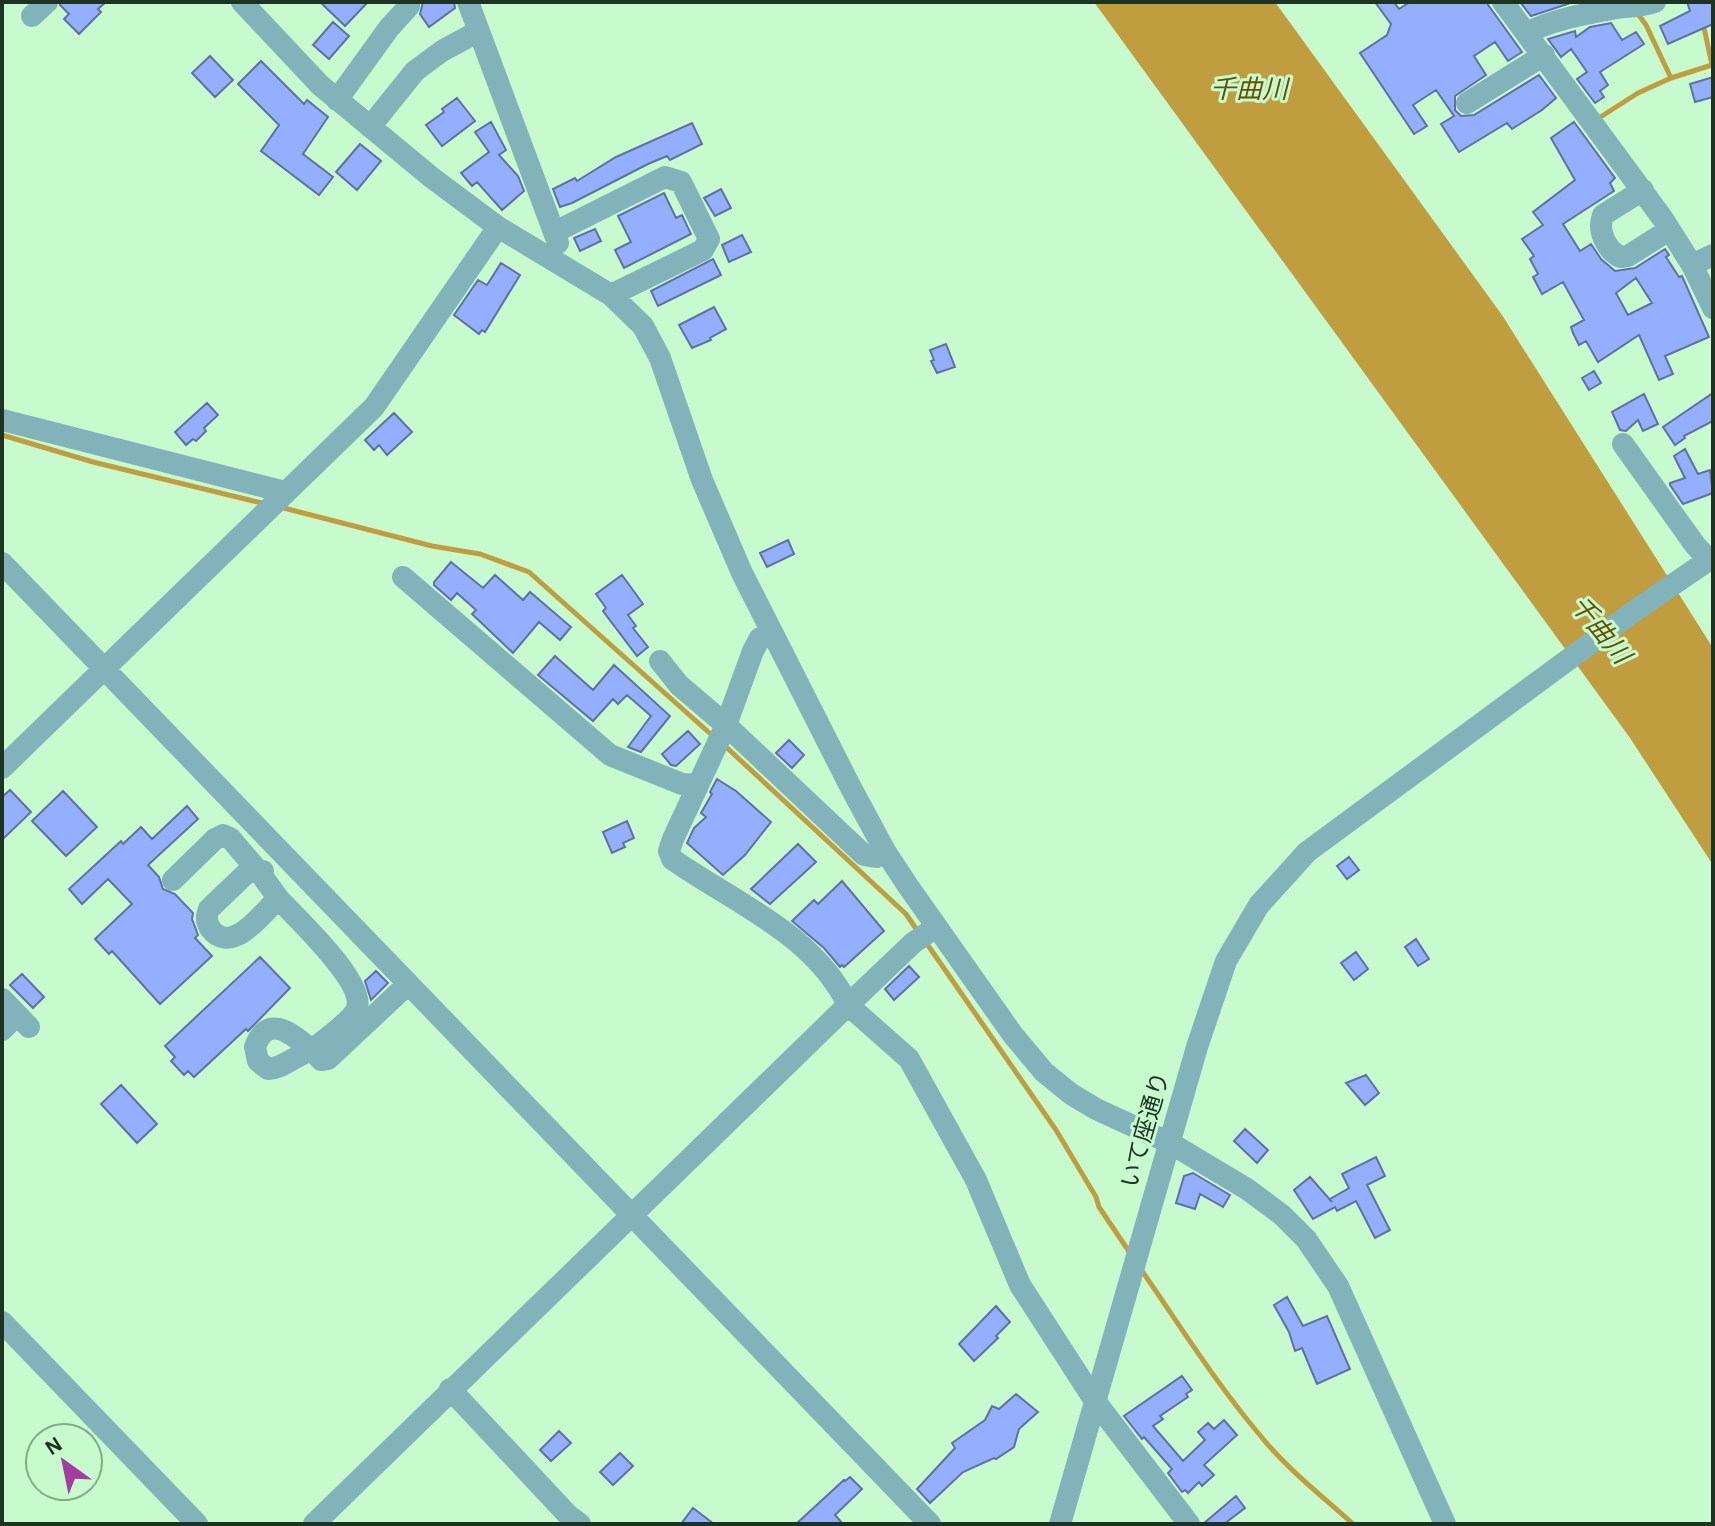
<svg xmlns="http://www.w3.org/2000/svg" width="1715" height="1526" font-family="'Alegreya Sans','Noto Sans JP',sans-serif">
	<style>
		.water { fill: #c09e40 }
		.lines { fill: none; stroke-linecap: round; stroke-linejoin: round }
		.stream { stroke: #c09e40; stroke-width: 5 }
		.building { fill: #93affe; stroke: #5f71a2; stroke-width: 2; fill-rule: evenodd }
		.minor { stroke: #82b3bb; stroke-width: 22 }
		.labels { text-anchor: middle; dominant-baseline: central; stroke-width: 6; stroke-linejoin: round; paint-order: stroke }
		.street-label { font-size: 24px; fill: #1f3322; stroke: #c7fbce }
		.water-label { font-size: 26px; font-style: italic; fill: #685105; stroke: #c7fbce }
	</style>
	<rect width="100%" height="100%" fill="#c7fbce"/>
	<path class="water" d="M1094 2H1275L1502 315 1713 648V865L1630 738Z"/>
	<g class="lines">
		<path class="stream" d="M1671 78 1712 65 1703 23
			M1602 116 1638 93 1671 78 1646 25 1638 14
			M2 435 93 462 266 504
			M280 507 432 546 480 554 529 572 714 737
			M725 746 906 914 919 933
			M925 941 1056 1130 1096 1197 1099 1207 1130 1253
			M1140 1268C1179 1324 1215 1382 1259 1434 1286 1468 1321 1495 1353 1524"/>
	</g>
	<path class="building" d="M61 2H106L98 9 101 12 79 34 64 19 69 14 60 5Z
		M320 2H368L345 26Z
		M423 2H454L455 8 429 27 420 14Z
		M1375 2H1394L1399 9 1410 2H1486L1522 52 1508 61 1495 42 1474 56 1486 75 1455 96V110L1461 116 1474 115 1539 75 1556 98 1542 110 1512 129 1507 123 1459 152 1441 124 1454 116 1436 90 1413 105 1427 126 1414 134 1360 53 1387 35 1391 24Z
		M1520 2H1567L1568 4 1531 16Z
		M1687 2H1713V24L1668 44 1660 26 1690 11Z
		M333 22 349 36 329 59 313 45Z
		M1611 23 1622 40 1636 32 1644 44 1600 72 1608 85 1600 91 1604 97 1595 103 1577 79 1587 72 1571 49 1561 57 1548 39 1575 31 1576 37 1590 27Z
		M210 56 233 80 215 97 192 73Z
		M261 61 304 104 307 100 328 117 303 154 333 177 319 195 261 151 279 125 238 84Z
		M1713 77V97L1695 102 1690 84Z
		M457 98 475 121 442 146 426 125 444 112 442 109Z
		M491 122 506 150 499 155 518 176 524 191 502 210 477 182 472 186 461 173 489 152 475 132Z
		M1574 122 1615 178 1610 183 1614 191 1563 224 1580 251 1591 244 1601 259 1615 271 1635 268 1665 249 1669 255 1666 257 1679 277 1682 276 1709 337 1665 356 1673 374 1659 380 1639 335 1598 362 1586 341 1579 345 1573 333 1571 327 1584 320 1563 282 1542 294 1533 277 1538 274 1530 259 1534 256 1522 239 1543 225 1533 212 1575 180 1551 138ZM1636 278 1652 303 1628 315 1616 293Z
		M692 123 702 144 670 160 667 156 648 164 572 203 560 207 553 189 575 178 577 181 616 157Z
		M360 144 381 161 357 190 336 172Z
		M721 189 731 208 715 216 704 198Z
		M664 193 676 218 682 215 691 234 624 268 615 250 631 242 618 216Z
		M595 229 601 241 580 251 574 238Z
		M742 235 751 252 729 262 722 245Z
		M713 259 721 275 658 306 651 291Z
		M501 263 520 275 485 332 482 330 479 334 454 315 478 280 487 285Z
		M714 307 726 329 710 338 711 340 692 348 679 325Z
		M946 344 955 367 937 373 931 361 934 360 930 350Z
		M1594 371 1601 383 1589 390 1582 378Z
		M1713 393V421L1684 436 1685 438 1675 445 1663 427Z
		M1644 394 1658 424 1643 431 1638 420 1626 431 1620 430 1612 412Z
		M207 403 218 415 204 428 206 431 196 441 193 439 186 445 175 432Z
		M394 413 412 432 387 455 379 445 374 450 365 440Z
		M1685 449 1698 474 1710 470 1713 493 1683 504 1670 485V483L1685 478 1674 456Z
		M788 540 794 554 767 567 760 553Z
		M451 562 483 588 495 575 523 600 530 592 571 627 560 640 539 622 513 653 472 614 476 610 457 593 451 600 434 585V582Z
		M622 575 643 604 628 615 636 626 633 628 648 647 637 656 603 611 606 608 596 594Z
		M555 656 593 690 614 665 670 716 641 752 628 747 651 716 627 695 618 704 613 699 593 721 538 675Z
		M688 731 700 744 676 766 671 765 662 754Z
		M789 740 804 755 792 768 776 753Z
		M717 779 736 791 771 822 745 855 723 875 687 843 694 828 706 817 701 813 712 794 710 792Z
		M10 790 31 812 2 840V797Z
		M63 791 97 827 66 856 32 821Z
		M187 806 198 819 148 865 159 877 163 889 175 894 193 913 192 919 198 935 195 938 212 956 160 1004 112 951 109 954 95 939 132 904 108 879 82 904 69 889 121 841 123 844 141 827 152 839Z
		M627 821 634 838 623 843 625 847 612 853 603 832Z
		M798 844 816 862 770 904 751 889Z
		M1349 857 1359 870 1347 879 1337 866Z
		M842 881 884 931 844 967 842 965 840 967 824 948 792 921 814 900 818 904Z
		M1416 939 1429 959 1418 966 1405 947Z
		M1356 952 1368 969 1354 980 1341 963Z
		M260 957 290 988 248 1031 246 1029 194 1077 188 1071 184 1075 171 1061 175 1057 165 1046Z
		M909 966 919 977 894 1000 885 989Z
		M376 971 388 983 371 1000 365 981Z
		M22 974 44 997 33 1008 10 985Z
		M1366 1075 1379 1093 1365 1105 1346 1083Z
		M121 1085 157 1124 137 1143 101 1104Z
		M1245 1129 1268 1150 1257 1163 1234 1141Z
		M1376 1157 1385 1176 1367 1185 1390 1230 1375 1238 1356 1201 1337 1211 1335 1207 1313 1219 1294 1190 1310 1177 1332 1202 1330 1199 1349 1188 1342 1174Z
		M1193 1173 1230 1195 1223 1207 1200 1194 1195 1209 1176 1203 1184 1176Z
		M1287 1297 1303 1326 1327 1316 1350 1369 1317 1384 1302 1348 1295 1351 1289 1332 1274 1305Z
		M996 1306 1010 1322 996 1336 998 1338 974 1361 959 1344Z
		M1182 1376 1192 1390 1186 1394 1188 1397 1160 1416 1163 1419 1153 1426 1183 1461 1205 1440 1198 1432 1208 1423 1214 1429 1224 1420 1237 1435 1204 1465 1214 1475 1202 1486 1199 1482 1188 1493 1185 1490 1182 1492 1168 1473 1172 1469 1144 1437 1142 1439 1124 1416Z
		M1016 1394 1038 1412 1019 1429 1014 1447 996 1459 994 1458 963 1472 930 1503 917 1489 955 1448 952 1443 985 1420 992 1406 999 1409Z
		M559 1431 571 1443 551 1461 540 1450Z
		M620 1453 633 1466 613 1485 600 1472Z
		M850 1477 862 1489 835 1515 843 1524H796L844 1480 845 1481Z
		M1236 1496 1245 1508 1224 1524H1203Z
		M693 1508 714 1524H681Z"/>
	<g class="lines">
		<path class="minor" d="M242 2 320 85 431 177 498 227 611 295 643 326 660 358 702 480 742 573 850 786 885 851 908 886 1013 1035 1044 1072 1071 1094 1096 1109 1170 1143 1247 1189 1282 1215 1306 1239 1338 1286 1445 1524
			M468 2 558 243
			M1503 2 1663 219 1692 265 1713 308
			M32 16 47 2
			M1527 33C1553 19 1587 14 1616 8 1630 6 1641 7 1655 2
			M337 100 389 28 409 6V2
			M1467 103 1544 55
			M370 127 415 71 442 51 479 31
			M1643 190 1603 215C1597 231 1606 249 1620 257L1628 256 1669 230
			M555 232 665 177 681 182 709 239 703 250 611 295
			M1692 265 1713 255
			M2 420 285 492
			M1623 444 1695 545 1709 560
			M2 563 930 1524
			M403 577 610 755 682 784 697 785
			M772 632 760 638 753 651 726 725 673 839 669 851 672 859C733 902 814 934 848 1005L909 1059 976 1180 1020 1285 1095 1401 1189 1524
			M660 661 679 685 726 725 864 855 876 857 885 851
			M2 768 374 407 498 227
			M254 866 209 909C206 917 206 921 210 928 231 957 263 913 278 898L260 873
			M173 880 215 839 223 835 230 838 260 873 263 871
			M278 898C296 918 365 981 357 1008 353 1020 323 1041 312 1050 294 1036 268 1011 255 1047L258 1061 268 1069C284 1068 296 1055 312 1050L321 1060 328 1059 408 984
			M2 999 29 1027
			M2 1030 17 1015
			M2 1322 197 1524
			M450 1389 568 1515 580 1524
			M314 1524 848 1005 913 943 936 927
			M1060 1524 1197 1047 1226 961 1259 905 1307 852 1633 612 1713 557"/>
	</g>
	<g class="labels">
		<g class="street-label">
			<text transform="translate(1146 1130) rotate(-74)">いて座通り</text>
		</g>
		<g class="water-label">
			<text x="1249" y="90">千曲川</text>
			<text transform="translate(1600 630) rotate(51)">千曲川</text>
		</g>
	</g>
	<rect width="1715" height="1526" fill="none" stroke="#1f3322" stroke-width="8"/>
	<g transform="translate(64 1462) rotate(327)"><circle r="38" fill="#c7fbce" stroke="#84ab89" stroke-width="2"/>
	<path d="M0-6L14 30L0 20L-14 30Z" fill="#a33da1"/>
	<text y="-12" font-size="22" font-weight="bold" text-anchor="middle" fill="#1f3322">N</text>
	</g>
</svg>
